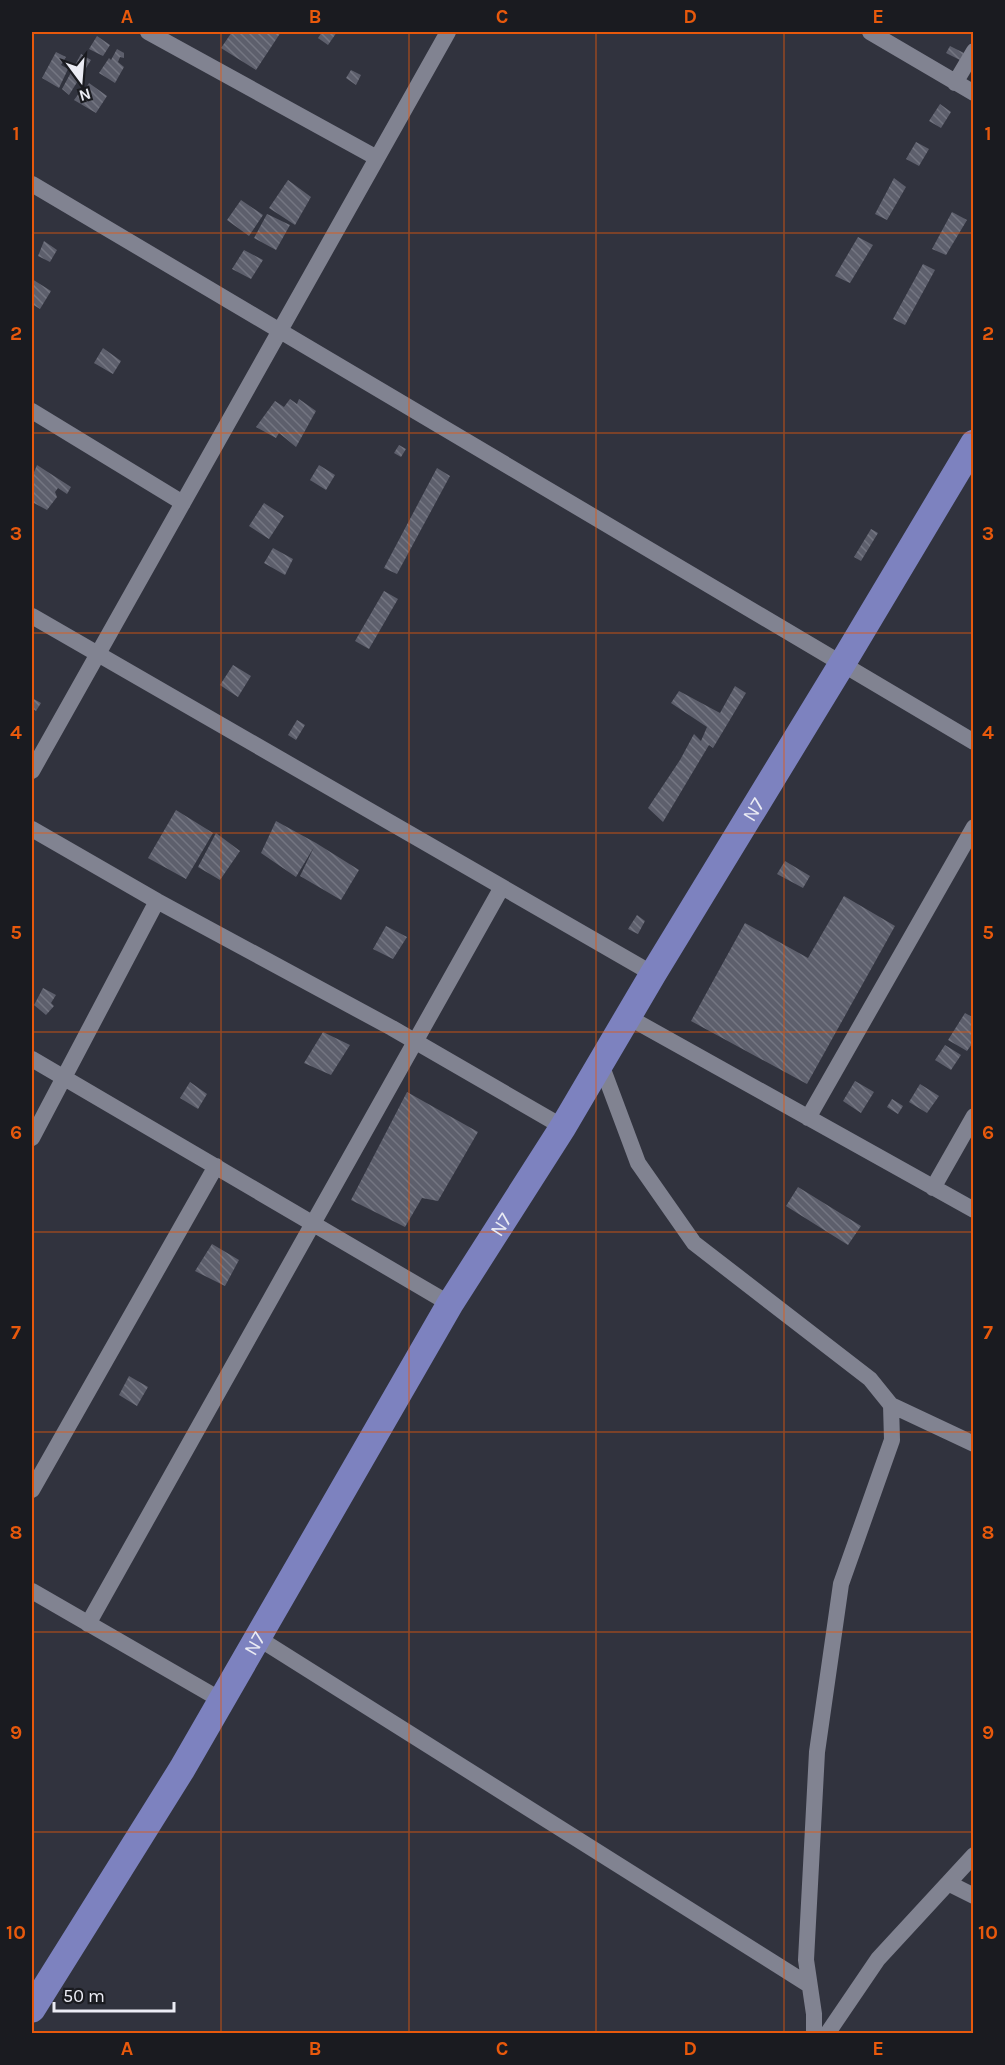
<svg xmlns="http://www.w3.org/2000/svg" width="1005" height="2065" font-family="Karla,sans-serif">
	<style>
		.building { fill: url(#building-back-hatch) }
		.lines { fill: none; stroke-linecap: round; stroke-linejoin: round }
		.minor { stroke: #818391; stroke-width: 16 }
		.primary { stroke: #7d82bf; stroke-width: 27 }
		.grid { fill: none; stroke: #e8590c; stroke-width: 1.5; stroke-opacity: 0.55 }
		.labels { text-anchor: middle; dominant-baseline: central; stroke-width: 4.5; stroke-linejoin: round; paint-order: stroke }
		.street-label { font-size: 20px; fill: #ebecf4; stroke: #1a1b20 }
		.neatline { fill: none; stroke: #e8590c; stroke-width: 2 }
		.grid-label { font-size: 20px; text-anchor: middle; font-weight: bold; fill: #e8590c }
	</style>
	<defs>
		<pattern id="building-back-hatch" width="6" height="6" patternUnits="userSpaceOnUse" patternTransform="scale(1.5)"><rect width="6" height="6" fill="#5d5f6c"/><path d="M-1 5l2 2M0 0l6 6M5-1l2 2" fill="none" stroke="#747682"/></pattern>
	</defs>
	<rect width="100%" height="100%" fill="#31333e"/>
	<path class="building" d="M232 32H281L256 70 221 48Z
		M322 32H337L328 45 318 38Z
		M97 36 110 45 103 56 89 49Z
		M950 46 964 53 960 60 946 53Z
		M117 49 124 53V58L120 57 118 62 124 67 115 83 99 73 109 58 111 60Z
		M56 52 66 57 61 65 68 69 59 88 42 78Z
		M81 54 91 60 69 95 62 89Z
		M351 70 361 75 356 85 346 78Z
		M89 83 107 96 96 113 74 100 80 92 82 95Z
		M940 104 951 112 941 128 929 121Z
		M916 142 929 149 919 166 906 159Z
		M894 178 906 187 887 220 875 214Z
		M288 180 311 197 295 225 269 208Z
		M241 200 263 215 249 236 227 220Z
		M952 212 967 220 946 255 932 249Z
		M267 214 290 225 276 250 254 238Z
		M858 237 873 245 850 283 835 276Z
		M44 241 57 250 50 262 38 256Z
		M244 250 263 260 251 279 232 269Z
		M923 264 935 270 905 325 893 319Z
		M32 279 51 291 40 309 32 304Z
		M103 348 121 361 113 374 94 363Z
		M290 399 297 404 299 399 316 411 296 447 279 433 276 438 256 427 275 401 284 407Z
		M399 445 406 449 401 457 394 453Z
		M37 465 71 487 67 494 58 488 55 492 57 497 47 510 32 502V477Z
		M319 465 335 475 326 490 310 480Z
		M437 468 450 476 397 574 384 568Z
		M264 503 284 516 269 539 249 526Z
		M871 529 878 533 861 561 854 557Z
		M273 548 293 559 285 575 264 563Z
		M384 591 398 599 369 649 355 641Z
		M233 665 251 676 238 697 220 685Z
		M735 686 746 693 713 748 709 745 663 822 648 808 680 760 694 734 701 741 707 727 671 703 679 691 720 713Z
		M32 698 41 703 36 711 32 708Z
		M297 720 305 725 296 740 288 735Z
		M176 810 213 833 186 879 148 858Z
		M276 821 316 843 359 870 341 900 300 876 314 847 296 877 261 853Z
		M216 833 240 851 220 880 198 867Z
		M785 861 810 876 803 888 777 874Z
		M844 896 895 926 807 1084 691 1021 745 923 808 958Z
		M637 915 645 921 638 934 628 929Z
		M386 926 407 937 393 959 373 949Z
		M43 988 56 995 51 1003 54 1006 46 1015 34 1005Z
		M965 1013 974 1018V1041L967 1051 948 1040Z
		M323 1032 350 1045 331 1075 304 1063Z
		M945 1045 961 1055 951 1070 935 1060Z
		M855 1081 874 1092 861 1113 843 1101Z
		M190 1082 207 1094 198 1109 180 1098Z
		M920 1084 939 1096 927 1113 909 1102Z
		M407 1092 478 1132 438 1201 422 1198 405 1227 351 1200Z
		M892 1099 903 1106 898 1114 887 1107Z
		M798 1187 861 1226 848 1245 786 1206Z
		M212 1244 239 1260 225 1286 195 1271Z
		M129 1376 148 1387 137 1406 119 1395Z"/>
	<g class="lines">
		<path class="minor" d="M148 32 377 158
			M870 32 974 93
			M955 83 974 51
			M32 184 974 742
			M32 411 183 503
			M32 616 653 974
			M32 771 448 32
			M32 829 157 901 392 1028 563 1127
			M628 1017 974 1210
			M32 1059 450 1304
			M601 1064 638 1163 694 1243 870 1379 891 1405 892 1440 841 1584 817 1752 806 1960 814 2014V2034
			M808 1118 974 827
			M32 1138 157 901
			M933 1188 974 1116
			M891 1405 974 1444
			M32 1490 216 1166
			M32 1591 221 1700
			M88 1624 502 887
			M258 1638 809 1985
			M948 1883 974 1896
			M827 2034 878 1959 974 1855"/>
		<path class="primary" id="s1" d="M32 2009 182 1769 450 1304 563 1127 653 974 842 664 974 443"/>
	</g>
	<path class="grid" d="M221 32V2034M409 32V2034M596 32V2034M784 32V2034M32 233H974M32 433H974M32 633H974M32 833H974M32 1032H974M32 1232H974M32 1432H974M32 1632H974M32 1832H974"/>
	<g class="labels">
		<g class="street-label">
			<text stroke="none"><textPath href="#s1" startOffset="1400">N7</textPath></text>
			<text stroke="none"><textPath href="#s1" startOffset="914">N7</textPath></text>
			<text stroke="none"><textPath href="#s1" startOffset="428">N7</textPath></text>
		</g>
	</g>
	<rect width="1005" height="2065" fill="none" stroke="#1a1b20" stroke-width="66"/>
	<g transform="translate(81 81) rotate(164)" stroke="#1a1b20" stroke-width="4.5" paint-order="stroke">
	<path d="M0-4.5L10 22L0 15L-10 22Z" fill="#ebecf4"/>
	<text y="-9" font-size="16" font-weight="bold" text-anchor="middle" fill="#ebecf4">N</text>
	</g>
	<path d="M54 2002v9h120v-9" fill="none" stroke="#ebecf4" stroke-width="3"/>
	<text x="63" y="2002" font-size="18" fill="#ebecf4" stroke="#1a1b20" stroke-width="4.5" paint-order="stroke">50 m</text>
	<rect x="33" y="33" width="939" height="1999" class="neatline"/>
	<g class="grid-label">
		<text x="127" y="23">A</text>
		<text x="315" y="23">B</text>
		<text x="502" y="23">C</text>
		<text x="690" y="23">D</text>
		<text x="878" y="23">E</text>
		<text x="16" y="140">1</text>
		<text x="988" y="140">1</text>
		<text x="16" y="340">2</text>
		<text x="988" y="340">2</text>
		<text x="16" y="540">3</text>
		<text x="988" y="540">3</text>
		<text x="16" y="739">4</text>
		<text x="988" y="739">4</text>
		<text x="16" y="939">5</text>
		<text x="988" y="939">5</text>
		<text x="16" y="1139">6</text>
		<text x="988" y="1139">6</text>
		<text x="16" y="1339">7</text>
		<text x="988" y="1339">7</text>
		<text x="16" y="1539">8</text>
		<text x="988" y="1539">8</text>
		<text x="16" y="1739">9</text>
		<text x="988" y="1739">9</text>
		<text x="16" y="1939">10</text>
		<text x="988" y="1939">10</text>
		<text x="127" y="2055">A</text>
		<text x="315" y="2055">B</text>
		<text x="502" y="2055">C</text>
		<text x="690" y="2055">D</text>
		<text x="878" y="2055">E</text>
	</g>
</svg>
